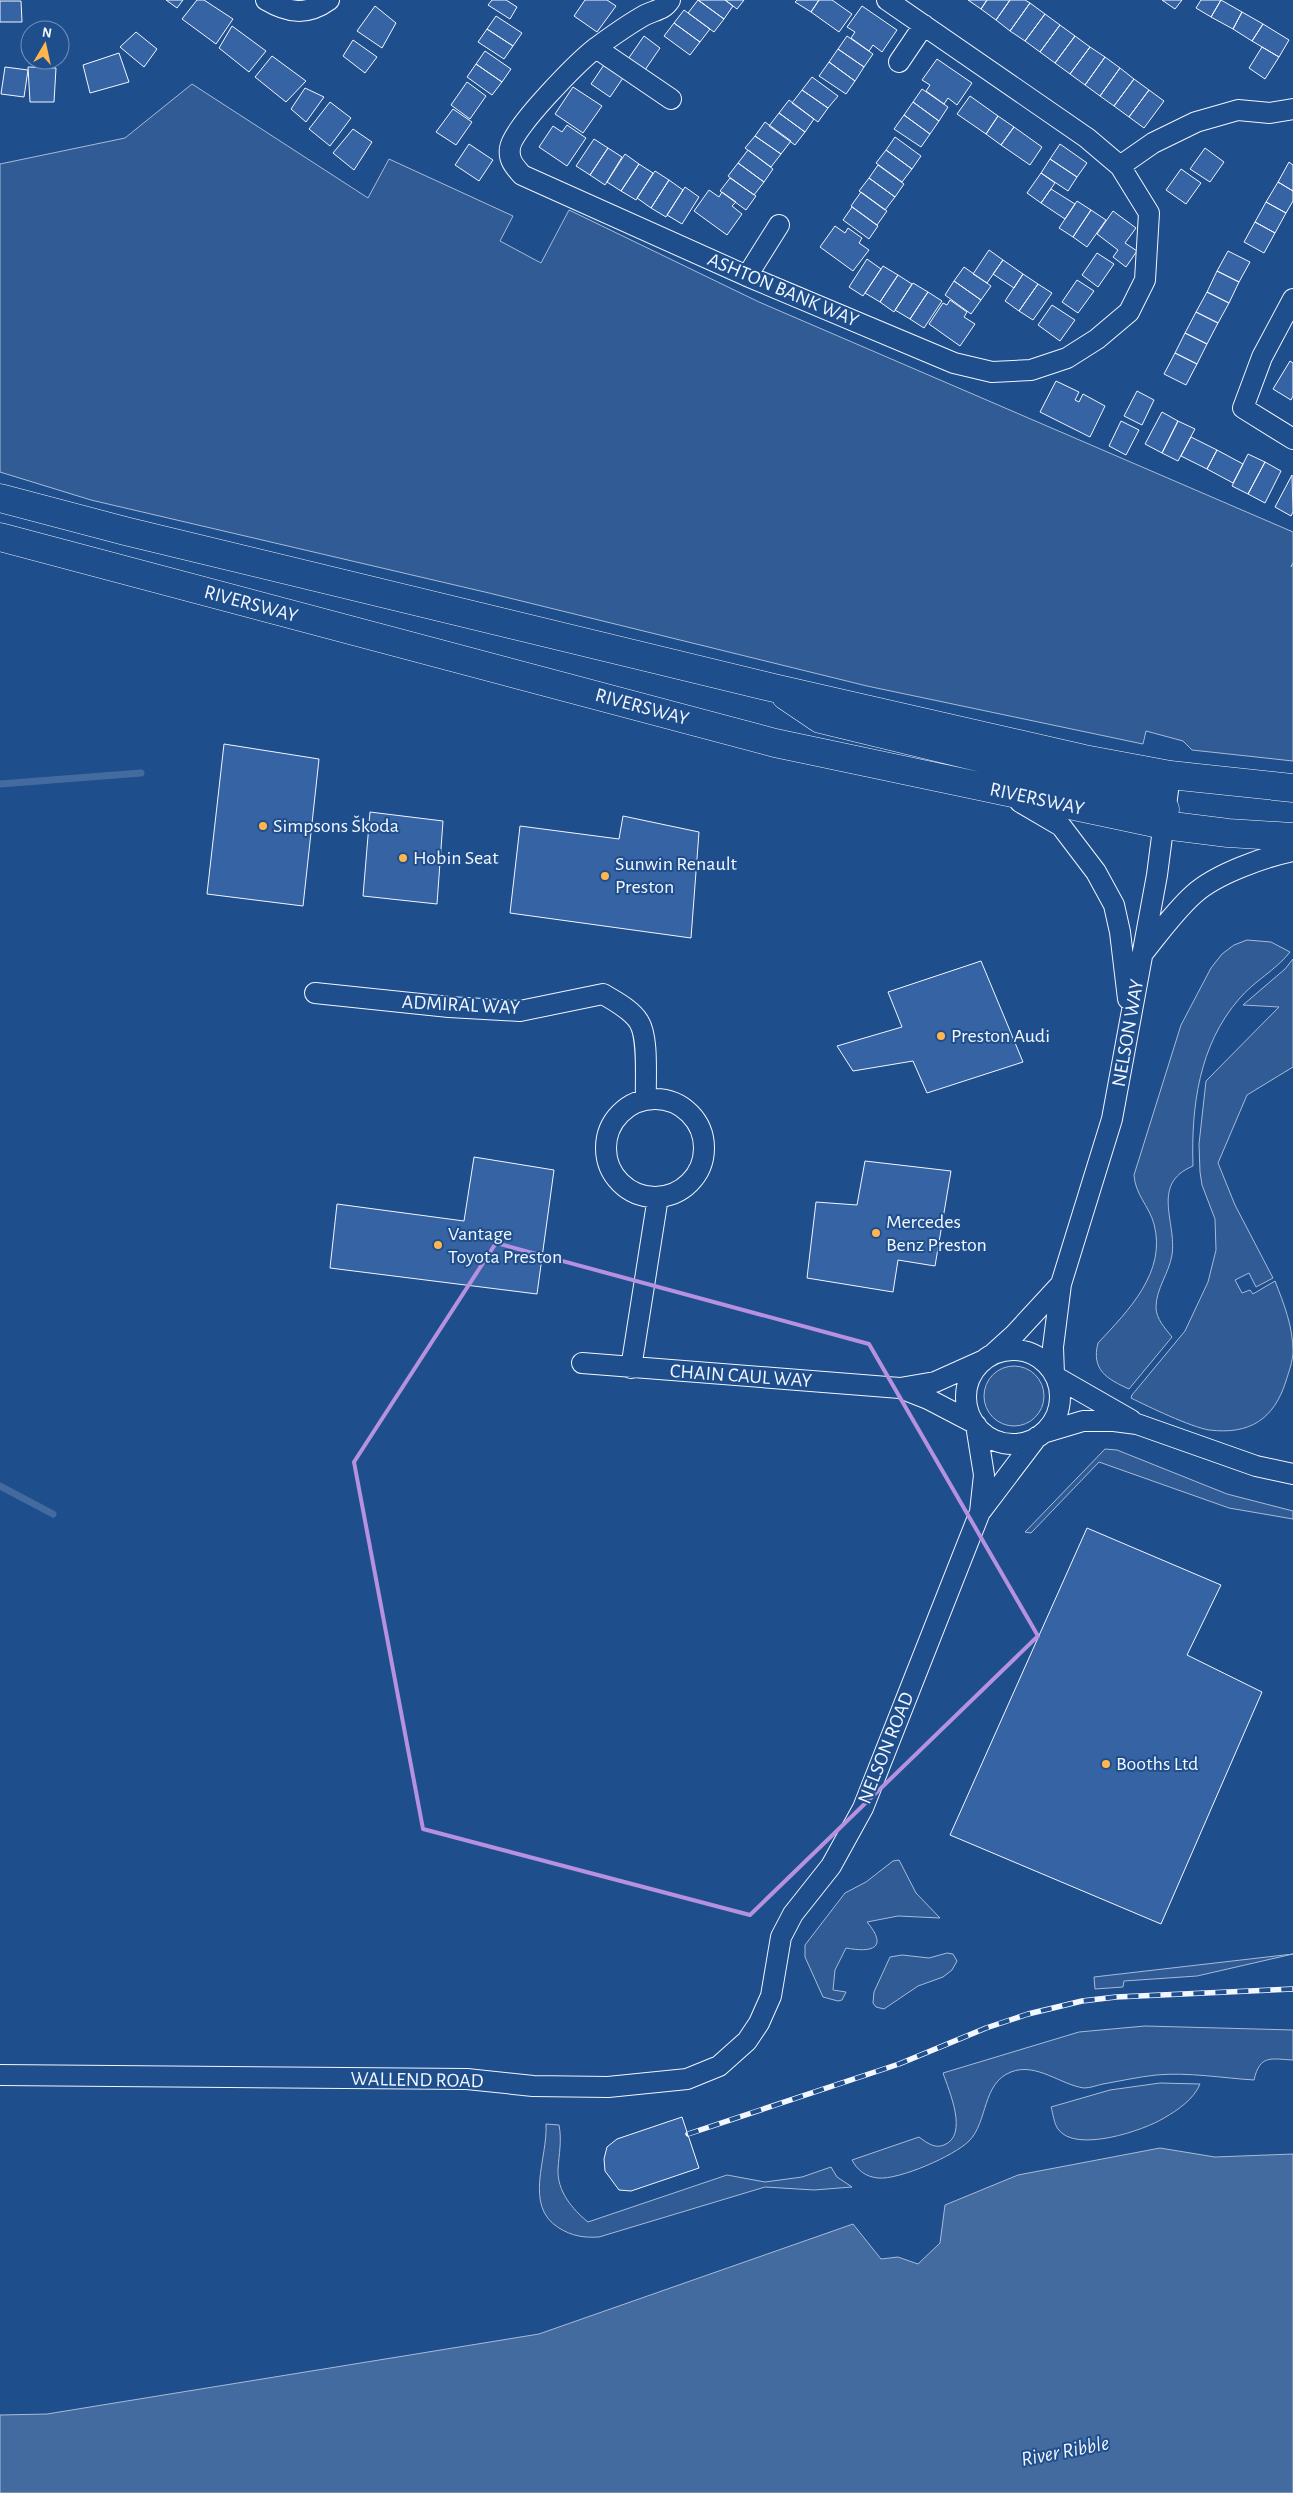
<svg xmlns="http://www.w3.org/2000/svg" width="1293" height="2493" font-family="'Alegreya Sans',sans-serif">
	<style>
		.green { fill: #305b95; stroke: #a8bbd7 }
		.water { fill: #446ba0; stroke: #a8bbd7 }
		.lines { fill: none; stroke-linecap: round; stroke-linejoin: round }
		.stream { stroke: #446ba0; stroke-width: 7 }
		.building { fill: #3563a3; stroke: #f2f6ff }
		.street-casing { stroke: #f2f6ff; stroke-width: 22 }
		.highway-casing { stroke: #f2f6ff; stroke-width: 29 }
		.street { stroke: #1f4e8c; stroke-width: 20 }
		.highway { stroke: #1f4e8c; stroke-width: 28 }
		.rail-casing { stroke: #f2f6ff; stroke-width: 5.5 }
		.rail { stroke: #1f4e8c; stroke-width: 4; stroke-dasharray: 11; stroke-linecap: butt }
		.marked { fill: none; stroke: #b691df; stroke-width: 4; stroke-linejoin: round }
		.poi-dot { fill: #ffb74d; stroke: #1f4e8c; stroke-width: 2 }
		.labels { text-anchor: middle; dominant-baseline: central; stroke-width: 4; stroke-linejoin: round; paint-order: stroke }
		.street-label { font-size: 20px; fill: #f2f6ff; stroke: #1f4e8c }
		.poi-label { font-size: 20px; fill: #f2f6ff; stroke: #1f4e8c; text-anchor: start }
		.water-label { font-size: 21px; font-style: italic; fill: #f2f6ff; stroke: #1f4e8c }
	</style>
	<rect width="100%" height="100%" fill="#1f4e8c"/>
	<path class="green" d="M192 84 368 198 389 159 513 216 500 241 541 263 569 210 759 302 1293 532V562L1291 567 1293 564V761L1192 750 1183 741 1146 731 1143 744 867 686 489 593 91 500 0 472V164L125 138Z
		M1247 940 1271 942 1290 952C1275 971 1254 981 1239 999 1199 1045 1191 1107 1193 1166 1150 1184 1177 1222 1172 1255 1169 1273 1156 1289 1156 1307 1156 1319 1165 1328 1172 1337L1129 1389C1107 1379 1091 1370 1098 1343 1128 1311 1167 1272 1154 1224 1149 1206 1135 1194 1134 1175L1181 1025 1211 968 1222 954 1234 945Z
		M1293 959V1067L1247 1095 1218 1163 1235 1205 1273 1278 1256 1287 1249 1273 1235 1280 1242 1293 1250 1290 1253 1294 1275 1281C1284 1304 1293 1327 1293 1351 1293 1361 1289 1371 1286 1381 1274 1419 1250 1435 1209 1430 1191 1427 1149 1407 1131 1398L1132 1395 1185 1331 1208 1282 1216 1250 1215 1219 1202 1185 1200 1172 1199 1144 1206 1081 1279 1007 1243 1005 1285 969Z
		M984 1396a30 30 0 1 1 60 0a30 30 0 1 1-60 0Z
		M1105 1449 1117 1450 1227 1494 1293 1511V1519L1229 1508 1099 1462 1031 1533 1025 1532Z
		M899 1860 916 1893 940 1918 898 1916 867 1922C889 1948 872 1953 846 1948L835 1970 833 1990 846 1992 842 2000 838 2001 823 1997 805 1957V1945L845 1893 866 1882 893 1861Z
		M947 1953 953 1954 957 1961 952 1970 943 1977 918 1986 884 2009 876 2007 873 2003 874 1992 890 1957 902 1955 929 1958Z
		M1293 1954 1197 1976 1124 1981 1123 1987 1095 1989 1094 1977Z
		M1145 2026 1293 2030V2060C1271 2059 1260 2054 1254 2080 1222 2078 1188 2072 1156 2075 1138 2077 1120 2081 1103 2084 1098 2085 1090 2088 1084 2088 1061 2085 1036 2062 1011 2072 982 2083 988 2122 969 2141 954 2156 899 2180 878 2178 866 2177 857 2170 852 2160L919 2137C927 2143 935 2149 944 2145 969 2135 949 2091 943 2073L1079 2032Z
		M1160 2083 1200 2084C1194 2099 1178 2110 1164 2118 1145 2130 1075 2154 1058 2129 1054 2124 1053 2113 1051 2107L1110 2090Z
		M546 2124 559 2125C562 2140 559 2154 558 2169 557 2191 572 2209 588 2222L727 2175 765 2182 802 2177 831 2167 837 2177 852 2187 814 2190 765 2187 599 2237C584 2238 572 2236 559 2228 523 2206 548 2158 546 2124Z"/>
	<path class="water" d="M1160 2148 1215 2157 1293 2154V2493H0V2415L47 2414 539 2334 853 2224 881 2259 898 2257 918 2264 940 2243 945 2205 1018 2175Z"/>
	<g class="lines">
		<path class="stream" d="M0 784 141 773
			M0 1486 53 1514"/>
	</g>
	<path class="building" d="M166 0H183L177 8Z
		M197 0H204L233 19 216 44 182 19Z
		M492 0H506L517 7 510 19 488 5Z
		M585 0H607L616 6 597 32 574 16Z
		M698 0H725L733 6 724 19Z
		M698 0 724 19 714 32 688 13Z
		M725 0H744L737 9Z
		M797 0H819L811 12 795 2Z
		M819 0H832L852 14 839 32 811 12Z
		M968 0H987L981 9Z
		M987 0H1010L996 20 981 9Z
		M1010 0H1025L1030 3 1010 31 996 20Z
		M1162 0H1182L1175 9Z
		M1201 0H1221L1211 17 1196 8Z
		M1221 0 1242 12 1233 29 1211 17Z
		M0 1H21L22 22H0Z
		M1030 3 1045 14 1025 41 1010 31Z
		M375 6 396 23 382 48 357 31Z
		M862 6 897 30 882 52 873 45 869 51 851 38 855 32 847 27Z
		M684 10 710 29 700 42 674 23Z
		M1242 12 1263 24 1252 41 1233 29Z
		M1045 14 1060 25 1040 52 1025 41Z
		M496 16 522 33 513 46 487 29Z
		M674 23 700 42 690 55 664 36Z
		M1263 24 1289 40 1279 57 1252 41Z
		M1060 25 1075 36 1055 63 1040 52Z
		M232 26 266 51 249 72 219 48Z
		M487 29 513 46 504 59 478 42Z
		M136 32 157 49 144 67 120 47Z
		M644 36 660 48 645 70 628 59Z
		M847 36 873 54 864 67 838 49Z
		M1075 36 1090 47 1070 74 1055 63Z
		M353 40 377 57 365 73 343 56Z
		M1090 47 1105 57 1085 85 1070 74Z
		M1262 47 1279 57 1265 79 1249 68Z
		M838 49 864 67 855 81 829 62Z
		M485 51 511 69 502 82 476 64Z
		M119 53 129 82 90 93 83 65Z
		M272 56 306 81 286 102 255 77Z
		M1105 57 1120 68 1100 96 1085 85Z
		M937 59 972 83 957 105 948 98 944 104 926 91 930 85 922 80Z
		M606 62 625 75 610 97 591 84Z
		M829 62 855 81 846 94 819 76Z
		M476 64 502 82 492 95 467 77Z
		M5 67 28 70 24 97 1 94Z
		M28 67 56 68 54 102H30Z
		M1120 68 1134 79 1114 106 1100 96Z
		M812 77 838 96 828 108 802 90Z
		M1134 79 1149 90 1129 117 1114 106Z
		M467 82 486 96 470 119 451 105Z
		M573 87 602 106 583 133 555 114Z
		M305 88 324 97 306 122 291 109Z
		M922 89 948 107 939 121 913 102Z
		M802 90 828 108 818 122 792 103Z
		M1149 90 1164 101 1144 128 1129 117Z
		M970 96 998 116 986 134 957 114Z
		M789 100 814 119 805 132 779 113Z
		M330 102 351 118 330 146 309 129Z
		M913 102 939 121 930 134 904 115Z
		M453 109 472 122 456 145 436 132Z
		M779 113 805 132 795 145 769 126Z
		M904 115 930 134 921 147 894 129Z
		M998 116 1014 127 1001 145 986 134Z
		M765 122 791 141 781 154 755 136Z
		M567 125 586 138 567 166 539 147 553 126 562 132Z
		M1014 127 1042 147 1030 165 1001 145Z
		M353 129 372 142 354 170 333 153Z
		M755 136 781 154 771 167 745 148Z
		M895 137 921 156 912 169 886 150Z
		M594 139 608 148 590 175 576 166Z
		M469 144 493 160 479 181 455 165Z
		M1060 144 1087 163 1077 177 1050 159Z
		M608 148 622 157 605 185 590 175Z
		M1205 148 1224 162 1210 182 1190 169Z
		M748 150 773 169 764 182 738 163Z
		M886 150 912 169 902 182 876 163Z
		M625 154 639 164 621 191 607 182Z
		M1050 159 1077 177 1068 191 1041 173Z
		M1289 162 1293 165V191L1278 182Z
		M738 163 764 182 754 195 728 176Z
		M639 164 653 173 636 200 621 191Z
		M878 165 904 184 895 197 869 178Z
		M1181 169 1201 183 1186 204 1166 190Z
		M655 171 669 180 651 208 637 198Z
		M1041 173 1055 183 1041 203 1027 193Z
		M730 178 756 196 746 210 720 191Z
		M869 178 895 197 885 210 859 191Z
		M669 180 683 190 666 217 651 208Z
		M1278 182 1293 191V201L1286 213 1266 202Z
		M685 187 699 197 682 224 667 215Z
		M1051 189 1075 204 1065 219 1041 203Z
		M709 190 719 197 722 192 736 202 732 206 742 214 727 235 694 211Z
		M861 192 887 211 877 225 851 206Z
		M1077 201 1091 210 1073 237 1059 228Z
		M1266 202 1286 213 1275 233 1255 222Z
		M852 207 878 226 869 239 843 220Z
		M1091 210 1106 220 1087 247 1073 237Z
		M1113 211 1136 228 1125 243 1137 251 1126 267 1113 257 1118 250 1097 234Z
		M1255 222 1275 233 1264 253 1244 242Z
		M835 226 845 233 848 228 862 238 859 243 869 250 853 271 820 247Z
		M989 250 1003 260 987 283 973 274Z
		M1228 251 1250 262 1239 282 1217 271Z
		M1097 253 1114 264 1098 287 1082 275Z
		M867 259 881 269 863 296 849 287Z
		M1003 260 1023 274 1014 288 993 274Z
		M883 266 898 275 880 302 865 293Z
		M964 267 991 286 981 300 954 281Z
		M1217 271 1239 282 1229 303 1207 292Z
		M1023 274 1038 284 1019 311 1005 301Z
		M898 275 912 284 894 312 880 302Z
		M1077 280 1094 291 1078 313 1062 302Z
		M954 281 981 300 971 314 945 295Z
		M913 283 928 292 910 319 895 310Z
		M1038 284 1052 293 1033 320 1019 311Z
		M928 292 942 301 924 328 910 319Z
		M1207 292 1229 303 1218 323 1196 312Z
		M950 300 967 312 964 317 975 324 960 346 929 324 943 303 947 305Z
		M1052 305 1075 320 1060 341 1038 325Z
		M1196 312 1218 323 1207 344 1185 333Z
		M1185 333 1207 344 1197 364 1175 353Z
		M1175 353 1197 364 1186 385 1164 374Z
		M1290 361 1293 363V396L1291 400 1273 389Z
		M1056 381 1079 392 1075 400 1079 402 1083 394 1105 406 1090 437 1040 412Z
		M1137 391 1154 400 1142 425 1124 416Z
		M1162 412 1178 421 1162 453 1145 444Z
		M1121 421 1139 430 1126 455 1109 446Z
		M1178 421 1195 429 1178 461 1162 453Z
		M1191 437 1217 450 1207 469 1181 456Z
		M1217 450 1243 464 1233 483 1207 469Z
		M1248 454 1265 462 1248 494 1232 486Z
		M1265 462 1281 471 1265 503 1248 494Z
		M1292 475 1293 512 1291 516 1275 507Z
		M224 744 319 759 303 906 207 894Z
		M370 812 443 821 437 904 363 896Z
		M623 816 699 832 691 938 510 913 520 826 619 839Z
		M981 961 1023 1062 927 1093 913 1061 853 1071 837 1046 902 1027 888 992Z
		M474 1157 554 1170 537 1294 330 1268 337 1204 464 1221Z
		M865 1161 951 1171 935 1266 898 1260 893 1292 807 1278 816 1202 857 1205Z
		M1087 1528 1221 1585 1187 1655 1262 1692 1161 1924 950 1835Z
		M682 2117 699 2168 631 2191 619 2190 605 2171 604 2159 607 2147 617 2139Z"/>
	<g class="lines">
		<defs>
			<path id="street" d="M266 0C288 13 307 16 329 0
				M670 0C664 10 655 10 645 15 629 24 612 36 597 47 579 61 512 128 510 148 508 160 515 167 522 175L747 276 954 363 992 372 1031 370 1067 358 1097 339 1129 312 1145 280 1149 213 1120 166 1153 143 1196 122 1238 110 1270 113 1293 109
				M887 0 1087 138 1120 166
				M596 48 671 99
				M899 62 924 25
				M747 276 779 225
				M1293 299 1262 357 1243 408 1293 439
				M1020 802 1061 826 1096 872 1114 905 1120 932 1128 999
				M1144 952C1160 932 1175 911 1194 894 1216 874 1264 857 1293 851
				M315 993 449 1007 520 1011 603 994C615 1001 632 1010 639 1022 649 1038 645 1080 646 1099
				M606 1148a49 49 0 1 1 98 0a49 49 0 1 1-98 0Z
				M966 1397a47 47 0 1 1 94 0a47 47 0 1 1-94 0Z
				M993 1354 1014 1335 1061 1284
				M582 1363 900 1388 935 1382 984 1360
				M631 1368 658 1197
				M1054 1374 1053 1347 1061 1284 1112 1119 1157 875 1170 775
				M1056 1377 1131 1420
				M900 1388 928 1399 974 1423
				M1043 1433 1083 1421H1114L1137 1424 1256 1466 1293 1474
				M981 1511 1037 1437
				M0 2075 467 2079 533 2086 608 2087 687 2079 719 2066 747 2041 759 2023 771 1996 781 1937 793 1914 831 1866 863 1808 980 1512 984 1475 976 1425"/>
			<path id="highway" d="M0 498 125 531 774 688 1084 759 1170 775 1293 788
				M0 537 775 743 1164 825 1228 833 1293 837
				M786 696 820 719 998 762 1150 795 1165 809"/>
		</defs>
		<use href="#street" class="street-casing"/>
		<use href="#highway" class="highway-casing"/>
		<use href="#street" class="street"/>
		<use href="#highway" class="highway"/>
		<defs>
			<path id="rail" d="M688 2134 899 2064 986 2028 1028 2014 1082 2001 1116 1997 1293 1989"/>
		</defs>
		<use href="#rail" class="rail-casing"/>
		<use href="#rail" class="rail"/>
	</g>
	<path class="marked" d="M496 1243 869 1344 1038 1636 750 1915 423 1829 354 1462Z"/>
	<g class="poi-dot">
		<circle cx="263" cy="826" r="5"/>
		<circle cx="403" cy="858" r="5"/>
		<circle cx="605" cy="876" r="5"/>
		<circle cx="941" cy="1036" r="5"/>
		<circle cx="876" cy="1233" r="5"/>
		<circle cx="438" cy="1245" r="5"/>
		<circle cx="1106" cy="1764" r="5"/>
	</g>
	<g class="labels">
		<g class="street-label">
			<text transform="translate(783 290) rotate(23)">ASHTON BANK WAY</text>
			<text transform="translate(251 604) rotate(15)">RIVERSWAY</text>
			<text transform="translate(642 707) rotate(15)">RIVERSWAY</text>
			<text transform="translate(1037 799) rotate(12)">RIVERSWAY</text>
			<text transform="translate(461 1005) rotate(3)">ADMIRAL WAY</text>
			<text transform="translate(1128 1033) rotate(-80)">NELSON WAY</text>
			<text transform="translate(741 1376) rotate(4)">CHAIN CAUL WAY</text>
			<text transform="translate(886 1748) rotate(-68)">NELSON ROAD</text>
			<text transform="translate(417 2080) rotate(1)">WALLEND ROAD</text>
		</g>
		<g class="poi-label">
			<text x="273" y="826">Simpsons Škoda</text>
			<text x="413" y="858">Hobin Seat</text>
			<text x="615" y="864">Sunwin Renault<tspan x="615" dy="23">Preston</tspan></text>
			<text x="951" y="1036">Preston Audi</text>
			<text x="886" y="1222">Mercedes<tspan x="886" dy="23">Benz Preston</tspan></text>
			<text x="448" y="1234">Vantage<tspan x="448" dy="23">Toyota Preston</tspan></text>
			<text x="1116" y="1764">Booths Ltd</text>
		</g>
		<g class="water-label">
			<text transform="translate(1065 2451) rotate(-11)">River Ribble</text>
		</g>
	</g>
	<g transform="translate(45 45) rotate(9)"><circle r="24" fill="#1f4e8c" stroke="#7391ba"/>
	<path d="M0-4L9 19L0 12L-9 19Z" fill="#ffb74d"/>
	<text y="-8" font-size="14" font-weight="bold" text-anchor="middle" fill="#f2f6ff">N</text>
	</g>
</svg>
